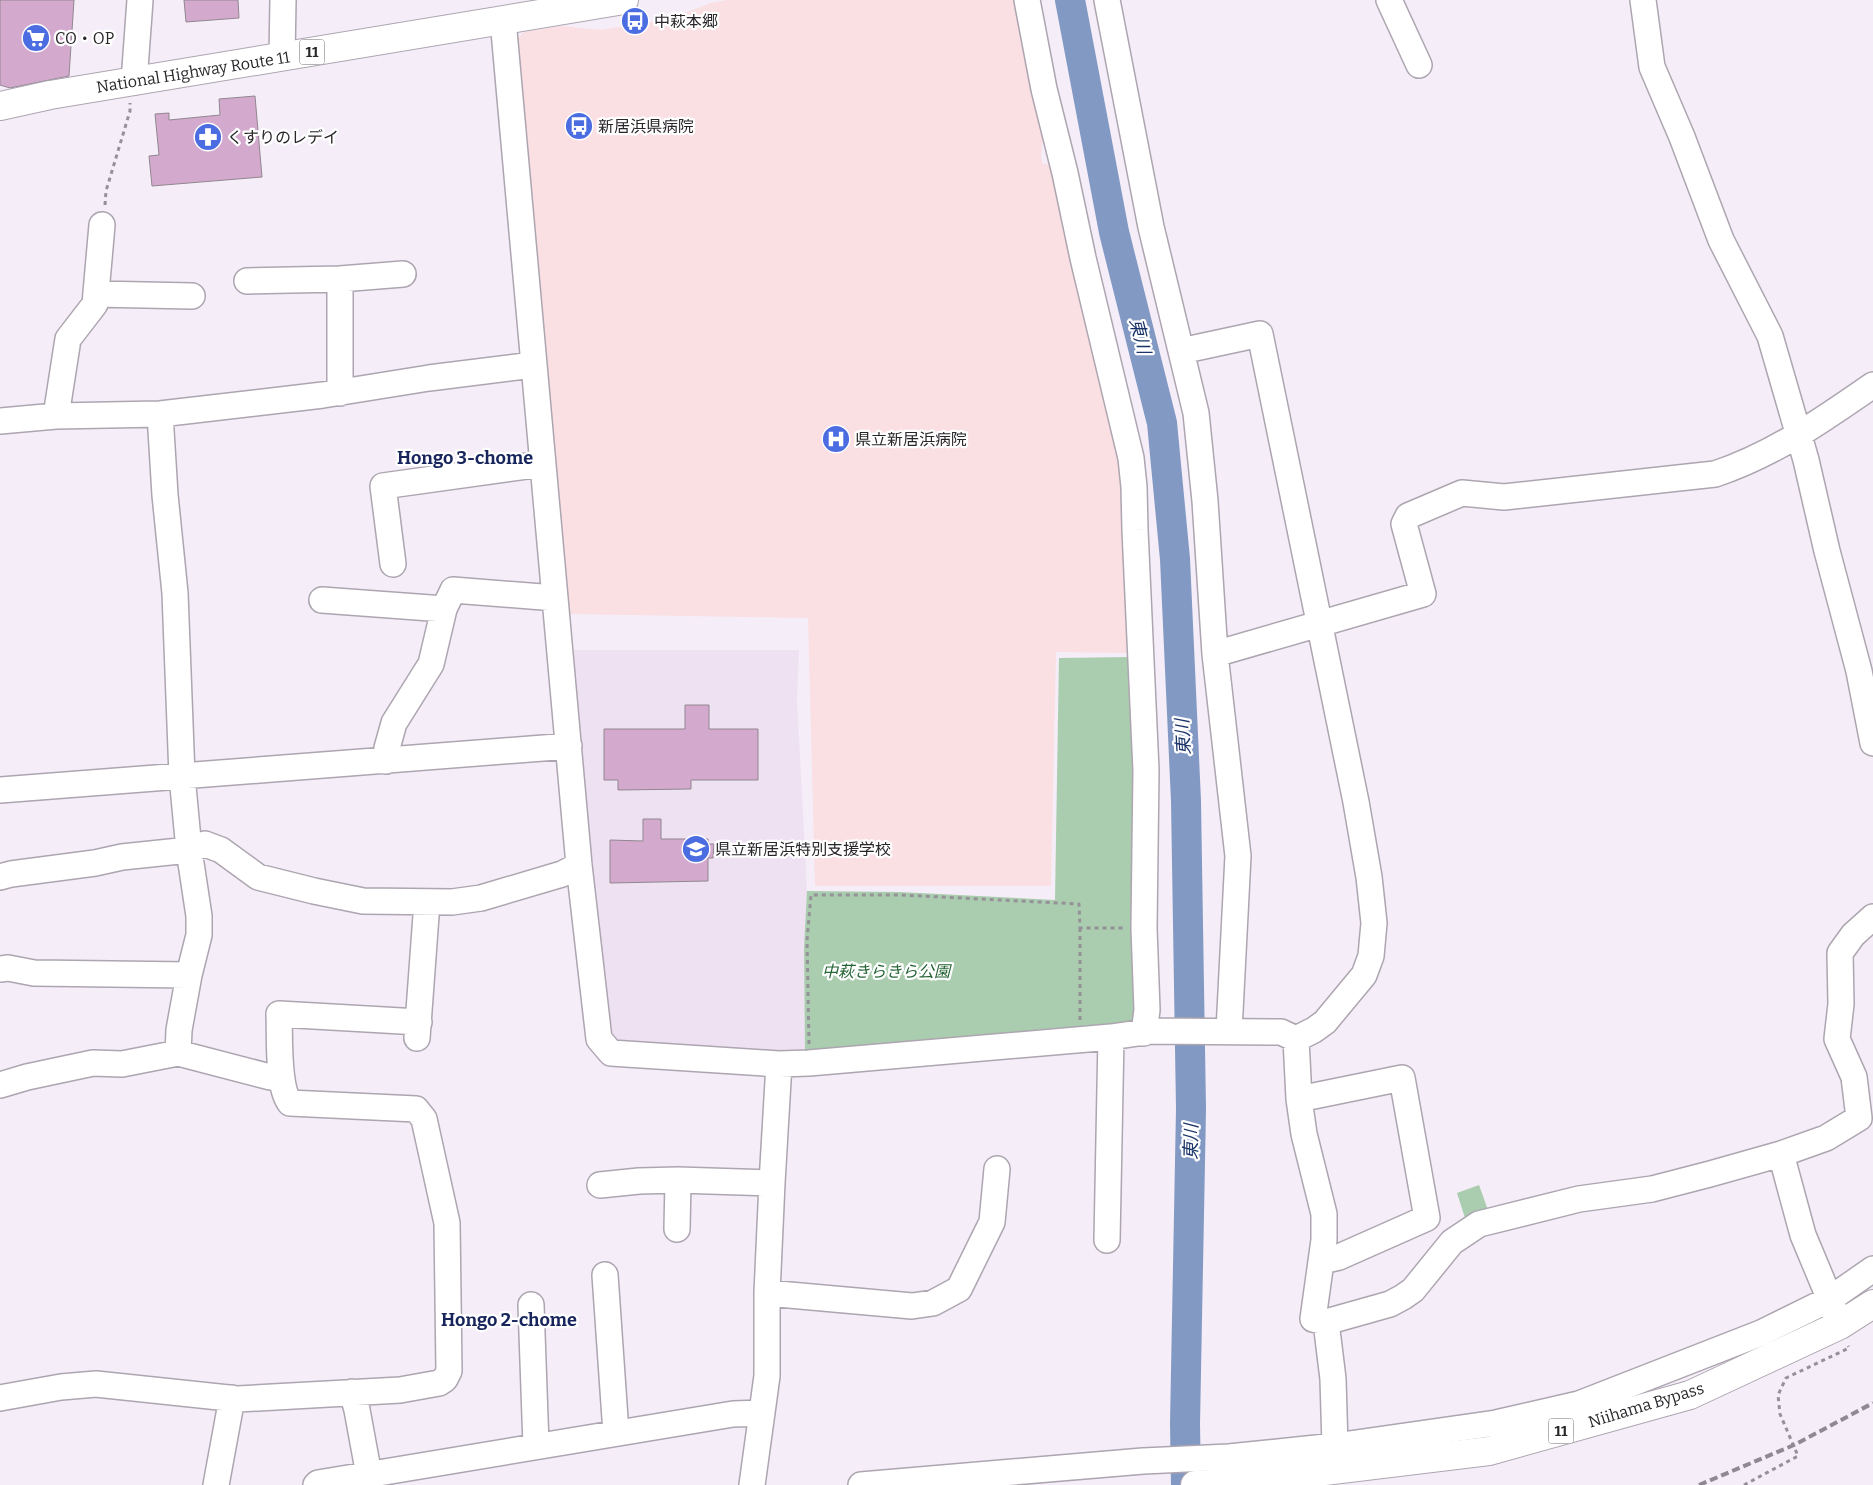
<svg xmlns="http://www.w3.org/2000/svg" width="1873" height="1485" font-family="Bitter,'Noto Sans JP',serif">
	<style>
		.built { fill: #eee1f2 }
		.medical { fill: #fadfe3 }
		.green { fill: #a9cdae }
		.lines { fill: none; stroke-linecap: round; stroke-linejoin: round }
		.river { stroke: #8299c4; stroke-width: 30 }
		.building { fill: #d3aace; stroke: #91878f }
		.minor-casing { stroke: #ada5b0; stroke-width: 28 }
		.highway-casing { stroke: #ada5b0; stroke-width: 30 }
		.path { stroke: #969199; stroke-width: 3; stroke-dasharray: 4 4; stroke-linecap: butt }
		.minor { stroke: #fff; stroke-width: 25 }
		.highway { stroke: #fff; stroke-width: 28 }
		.rail { stroke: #8f8991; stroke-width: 4; stroke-dasharray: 8 4; stroke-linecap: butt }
		.labels { text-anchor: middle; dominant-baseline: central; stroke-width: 4.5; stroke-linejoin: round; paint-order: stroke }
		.shield { fill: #fff; stroke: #69676a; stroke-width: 1 }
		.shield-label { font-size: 15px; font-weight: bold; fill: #29262a }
		.poi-label { font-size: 16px; fill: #29262a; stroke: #fff; text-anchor: start }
		.street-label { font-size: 16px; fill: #29262a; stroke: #fff }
		.park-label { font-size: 16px; font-style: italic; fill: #256435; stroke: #fff }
		.water-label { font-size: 18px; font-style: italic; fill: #193368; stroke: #fff }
		.neighbourhood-label { font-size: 18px; font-weight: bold; fill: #17255c; stroke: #fff }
	</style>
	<rect width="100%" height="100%" fill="#f5edf8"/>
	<path class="built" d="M574 650H799L797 700 807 891 804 947 805 1057 620 1047 604 1031 582 807Z"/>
	<path class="medical" d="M727 0H1019L1045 134 1043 136 1041 157 1043 164 1056 165 1118 431 1133 653 1056 652 1051 886H815L808 618 569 614 526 180 517 39 524 32 561 26 601 30 676 18 677 16 711 3Z"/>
	<path class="green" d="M1132 657 1139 1024 805 1057 804 947 807 891 899 892 1055 900 1059 658Z
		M1479 1185 1489 1213 1466 1221 1457 1193Z"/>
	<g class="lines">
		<path class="river" d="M1070 0 1114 232 1162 423 1175 559 1186 801 1191 1109 1185 1424 1186 1485"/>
	</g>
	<path class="building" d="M0 0H74L69 76 10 88 0 85Z
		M184 0H238L239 18 186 22Z
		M255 96 262 177 152 186 149 156 159 155 155 114 169 113V120L220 115 219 99Z
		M685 705H709V729H758V780H691V789L618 790V780H604V729H685Z
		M643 819H661V839H708V844H714L713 858H708V881L610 883V840L643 841Z"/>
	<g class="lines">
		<defs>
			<path id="minor" d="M1027 0 1044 89 1065 173 1083 258 1131 458 1134 487 1135 530 1146 770 1144 928 1147 1010 1144 1033
				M1107 0 1151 227 1196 413 1205 501 1215 654 1238 856 1229 1031
				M1389 0 1419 65
				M1643 0 1652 67 1682 137 1721 240 1770 336 1806 460 1827 551 1859 671 1873 743
				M503 20 579 865 599 1039 611 1053 779 1064 809 1063 1111 1037 1152 1031 1281 1032 1296 1039 1299 1099 1304 1134 1324 1214V1240L1313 1319 1326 1322 1390 1304 1403 1297 1413 1290 1452 1242 1479 1224 1579 1199 1652 1189 1710 1174 1781 1154 1826 1138 1859 1118 1854 1077 1837 1039 1841 1004 1840 953 1853 935 1873 917
				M282 57 283 0
				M134 82 140 0
				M340 279 403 274
				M247 281 340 279V393
				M96 294 192 296
				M1181 351 1260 334 1356 802 1369 877 1374 923 1371 956 1364 975 1325 1022 1314 1030 1296 1039
				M160 414 165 495 175 593 182 776 189 850 199 916V935L189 975
				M56 416 68 339 95 304 102 225
				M0 421 56 416 160 414 323 395 429 378 533 365
				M393 564 383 486 542 464
				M322 600 444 609 453 590 555 598
				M1215 654 1423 594 1404 524 1408 516 1462 493 1504 497 1715 474C1773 455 1824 419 1873 385
				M386 761 387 748 394 723 431 664 444 609
				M0 790 569 746
				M0 877 11 874 95 863 122 857 189 850 205 844 221 850 258 877 314 891 363 901 452 902 481 898 562 874 579 865
				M0 969 8 968 34 973 189 975 179 1030 178 1053
				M417 1038 427 902
				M0 1085 27 1077 93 1063 122 1064 178 1053 270 1077 281 1076
				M1299 1099 1402 1078 1427 1218 1339 1257 1322 1261
				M1781 1154 1803 1235 1836 1314
				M600 1185 639 1181 678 1180
				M677 1229 678 1180 772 1183
				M1107 1240 1111 1037
				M605 1275 616 1433
				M767 1293 912 1306 933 1303 959 1289 992 1222 997 1169
				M531 1305 536 1446
				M1326 1322 1333 1379 1335 1446
				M352 1392 357 1410 369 1475
				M0 1398 61 1387 96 1384 238 1399 400 1390 439 1383 445 1379 449 1371 447 1223 424 1119 416 1109 290 1103C277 1087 280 1036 279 1014L419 1022
				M216 1485 232 1398
				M316 1485 318 1483 733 1414 762 1413
				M752 1485 767 1376V1293L772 1183 779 1064
				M861 1485 1143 1461 1229 1457 1335 1446 1496 1423 1579 1404 1761 1333 1830 1299 1873 1269"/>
			<path id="highway" d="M0 106 50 95 624 0
				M1195 1485 1227 1483 1489 1451 1690 1395 1840 1325 1873 1304"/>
		</defs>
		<use href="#minor" class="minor-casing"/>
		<use href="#highway" class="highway-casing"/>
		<path class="path" d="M105 205 106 191 130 111V103
			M1080 928V1020
			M809 1044 807 940 811 895H901L1079 904 1080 928H1123
			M1744 1485 1798 1456 1780 1414 1778 1395 1786 1378 1849 1348 1848 1346"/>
		<use href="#minor" class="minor"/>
		<use href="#highway" class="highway"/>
		<path class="rail" d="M1699 1485 1794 1445 1873 1403"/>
	</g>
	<defs>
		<symbol id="bus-disc" viewBox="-11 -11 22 22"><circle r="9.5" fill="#4c6de1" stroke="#fff"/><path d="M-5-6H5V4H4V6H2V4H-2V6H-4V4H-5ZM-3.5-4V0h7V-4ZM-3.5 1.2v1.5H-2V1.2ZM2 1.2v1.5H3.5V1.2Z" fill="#fff"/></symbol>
		<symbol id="supermarket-disc" viewBox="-11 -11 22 22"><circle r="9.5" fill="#4c6de1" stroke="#fff"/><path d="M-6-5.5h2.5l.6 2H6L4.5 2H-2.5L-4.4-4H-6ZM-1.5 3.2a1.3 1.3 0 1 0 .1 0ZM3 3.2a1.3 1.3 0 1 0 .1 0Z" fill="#fff"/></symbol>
		<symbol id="pharmacy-disc" viewBox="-11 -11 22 22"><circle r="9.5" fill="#4c6de1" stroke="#fff"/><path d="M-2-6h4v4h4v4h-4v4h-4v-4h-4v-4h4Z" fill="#fff"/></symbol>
		<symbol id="hospital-disc" viewBox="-11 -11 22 22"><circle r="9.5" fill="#4c6de1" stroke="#fff"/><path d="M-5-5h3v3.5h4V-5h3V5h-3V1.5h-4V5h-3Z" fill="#fff"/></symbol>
		<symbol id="school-disc" viewBox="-11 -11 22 22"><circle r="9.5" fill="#4c6de1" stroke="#fff"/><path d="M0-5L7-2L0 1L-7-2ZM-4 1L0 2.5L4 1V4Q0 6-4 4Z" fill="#fff"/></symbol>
	</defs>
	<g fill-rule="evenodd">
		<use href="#bus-disc" x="619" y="5" width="32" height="32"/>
		<use href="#supermarket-disc" x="20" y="22" width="32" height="32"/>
		<use href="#bus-disc" x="563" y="110" width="32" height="32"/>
		<use href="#pharmacy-disc" x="192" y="121" width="32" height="32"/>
		<use href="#hospital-disc" x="820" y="423" width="32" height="32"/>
		<use href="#school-disc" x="680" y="833" width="32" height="32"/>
	</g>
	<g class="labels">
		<g class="shield">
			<rect x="299.5" y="39.5" width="25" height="25" rx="4"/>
			<rect x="1548.5" y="1418.5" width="25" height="25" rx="4"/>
		</g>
		<g class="shield-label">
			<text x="312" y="52">11</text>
			<text x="1561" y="1431">11</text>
		</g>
		<g class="poi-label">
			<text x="654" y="21">中萩本郷</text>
			<text x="55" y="38">CO・OP</text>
			<text x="598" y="126">新居浜県病院</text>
			<text x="227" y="137">くすりのレデイ</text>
			<text x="855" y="439">県立新居浜病院</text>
			<text x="715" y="849">県立新居浜特別支援学校</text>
		</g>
		<g class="street-label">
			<text transform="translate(193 72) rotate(-9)">National Highway Route 11</text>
			<text transform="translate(1646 1405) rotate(-17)">Niihama Bypass</text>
		</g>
		<g class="park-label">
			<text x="886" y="971">中萩きらきら公園</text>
		</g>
		<g class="water-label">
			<text transform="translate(1140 336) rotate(76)">東川</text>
			<text transform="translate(1183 737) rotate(-93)">東川</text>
			<text transform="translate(1191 1142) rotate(-89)">東川</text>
		</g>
		<g class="neighbourhood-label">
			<text x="465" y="458">Hongo 3-chome</text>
			<text x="509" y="1320">Hongo 2-chome</text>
		</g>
	</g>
</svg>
